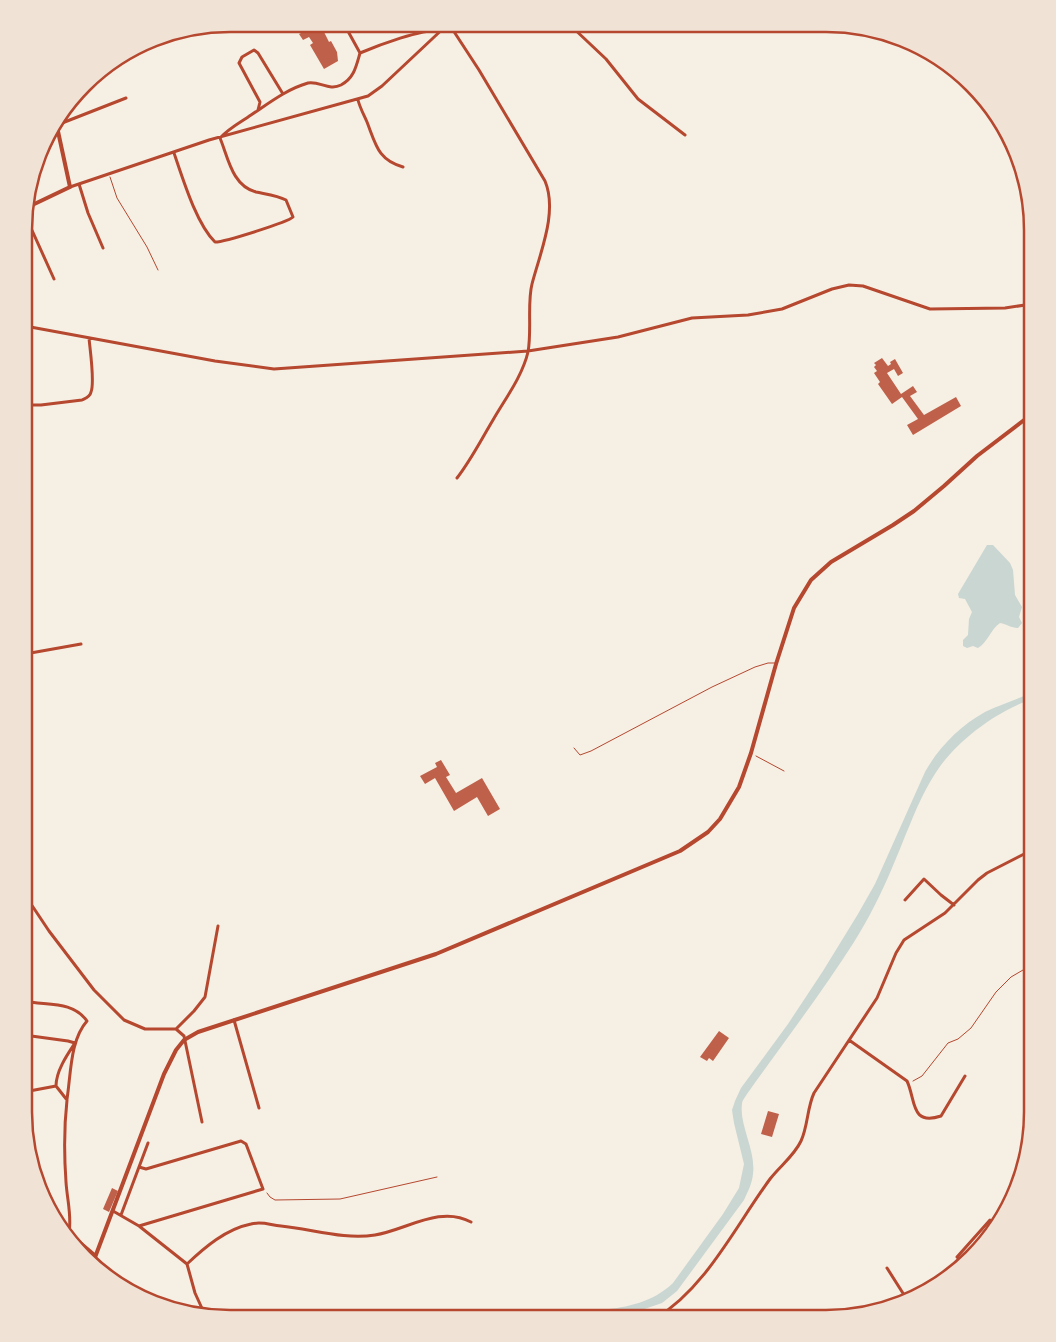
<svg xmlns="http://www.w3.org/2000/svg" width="1056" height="1342" font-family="'Nunito Sans',sans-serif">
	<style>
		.water { fill: #c9d6d2 }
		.building { fill: #bf614a }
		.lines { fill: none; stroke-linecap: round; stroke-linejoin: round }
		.path { stroke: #b5482f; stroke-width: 1 }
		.service { stroke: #b5482f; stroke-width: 1 }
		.minor { stroke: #b5482f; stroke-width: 3 }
		.tertiary { stroke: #b5482f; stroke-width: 4 }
		.rim { fill: none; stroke: #b5482f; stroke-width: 2.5 }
	</style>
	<rect width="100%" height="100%" fill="#f6efe4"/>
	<path class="water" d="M987 545H993L1010 563 1013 570 1015 595 1022 607 1019 617 1022 623 1018 628C1011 628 1007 624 1000 623 990 630 988 642 978 648L973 646 967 648 963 646V640L968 635 969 619 972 612 965 599 959 598 958 594Z
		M1028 694H1032V699C998 711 963 736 941 765 919 795 907 834 892 868 881 894 869 918 854 942 821 994 783 1043 747 1094 745 1097 742 1101 742 1104 739 1125 756 1150 753 1174 752 1184 748 1191 744 1200L677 1291 662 1303 618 1318H523C572 1305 633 1321 673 1283L723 1214 739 1188 744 1164 734 1123 732 1110 735 1101 741 1088 788 1024 823 971 858 914 875 884 925 772C939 747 960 726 985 712 999 705 1014 701 1028 694Z"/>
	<path class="building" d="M305 24 308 30 320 24 329 42 331 41 337 52 338 61 324 69 310 45 313 43 309 37 303 40 299 34 301 33 298 28Z
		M882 358 888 366 891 364 890 362 895 359 903 373 898 376 894 369 887 373 901 394 913 386 917 392 910 396 924 415 956 397 961 406 913 435 907 425 918 419 902 397 892 404 878 384 880 382 874 373 877 371 874 367 876 365 874 363Z
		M441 760 450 775 446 777 456 793 482 778 500 809 488 816 477 797 454 811 435 778 425 784 420 776 437 767 435 763Z
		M719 1031 729 1038 713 1061 709 1058 707 1061 700 1057Z
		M768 1111 779 1114 772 1137 761 1134Z
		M112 1188 118 1191 109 1212 103 1209Z"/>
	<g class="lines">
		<path class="path" d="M110 177 117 198 147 247 158 270
			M756 756 784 771
			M913 1081 922 1076 948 1043 958 1039 971 1028 996 992 1011 977 1023 970 1032 967
			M267 1193 270 1197 275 1200 340 1199 437 1177"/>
		<path class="service" d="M574 748 580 755 591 751 712 687 755 667 768 663H775"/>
		<path class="minor" d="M344 24 360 53
			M449 24 479 70 545 181C558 212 540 253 532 284 527 303 532 331 528 352 522 377 505 399 493 420 481 440 471 460 457 478
			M570 25 606 59 638 99 685 135
			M358 100C360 108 364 115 367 122 376 145 378 160 403 167
			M258 110 260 102 239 63 242 57 254 50 258 53 283 94
			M57 125 126 98
			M174 153C183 179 196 223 215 242 225 242 288 222 293 217L286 200C277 195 265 194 256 192 232 186 228 157 220 138 229 128 241 122 251 115 269 103 287 89 308 83 320 81 329 91 341 85 354 78 356 67 360 53 379 45 421 29 442 30
			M79 184 88 213 103 248
			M70 187 209 140 368 96 382 86 448 24
			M26 217 54 279
			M25 326 215 361 274 369 528 351 618 337 692 318 748 315 782 309 832 289 849 285 863 286 930 309 1005 308 1032 304
			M25 405H41L82 400C86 398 90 397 91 392 95 382 90 350 89 338
			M25 654 81 644
			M24 899 31 904 49 931 94 990 124 1020 145 1029H176L184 1036 202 1122
			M905 900 924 879 941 895 954 905
			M24 1001C46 1006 72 1000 87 1021 70 1040 71 1074 67 1099
			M234 1020 259 1108
			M176 1029 194 1011 205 997 218 926
			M24 1035 68 1041 75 1043C67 1055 56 1071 56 1086
			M849 1040 907 1081C916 1100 910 1126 941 1116L965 1076
			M56 1086 67 1100C64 1127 64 1154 66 1182 67 1199 72 1216 69 1233
			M24 1092 56 1086
			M113 1211 139 1226 187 1264 195 1293 205 1315
			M121 1215 148 1143
			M139 1226 263 1189 246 1144 241 1141 146 1169 139 1167
			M69 1233 95 1255
			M961 1261 957 1257 990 1220
			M187 1264C205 1247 226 1229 251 1224 262 1221 270 1225 281 1226 312 1229 344 1240 375 1235 406 1230 440 1205 471 1222
			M887 1268 906 1298
			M120 1285 170 1304
			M656 1318C706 1288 736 1225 770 1179 780 1166 794 1156 801 1141 808 1126 807 1108 814 1093L877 998 896 953 904 940 945 913 978 880 987 873 1032 850"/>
		<path class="tertiary" d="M26 208 70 187 56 122
			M94 1260 164 1074 176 1050 184 1040 198 1032 436 954 680 851 708 832 720 819 739 787 751 753 776 664 794 608 811 580 831 562 893 525 914 511 944 486 977 456 1032 414"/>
	</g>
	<path d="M0 0H1056V1342H0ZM230 32H826A198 198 0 0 1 1024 230V1112A198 198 0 0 1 826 1310H230A198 198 0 0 1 32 1112V230A198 198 0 0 1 230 32Z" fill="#f1e2d6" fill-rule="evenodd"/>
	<path class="rim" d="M230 32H826A198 198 0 0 1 1024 230V1112A198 198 0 0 1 826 1310H230A198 198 0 0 1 32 1112V230A198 198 0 0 1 230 32Z"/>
</svg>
